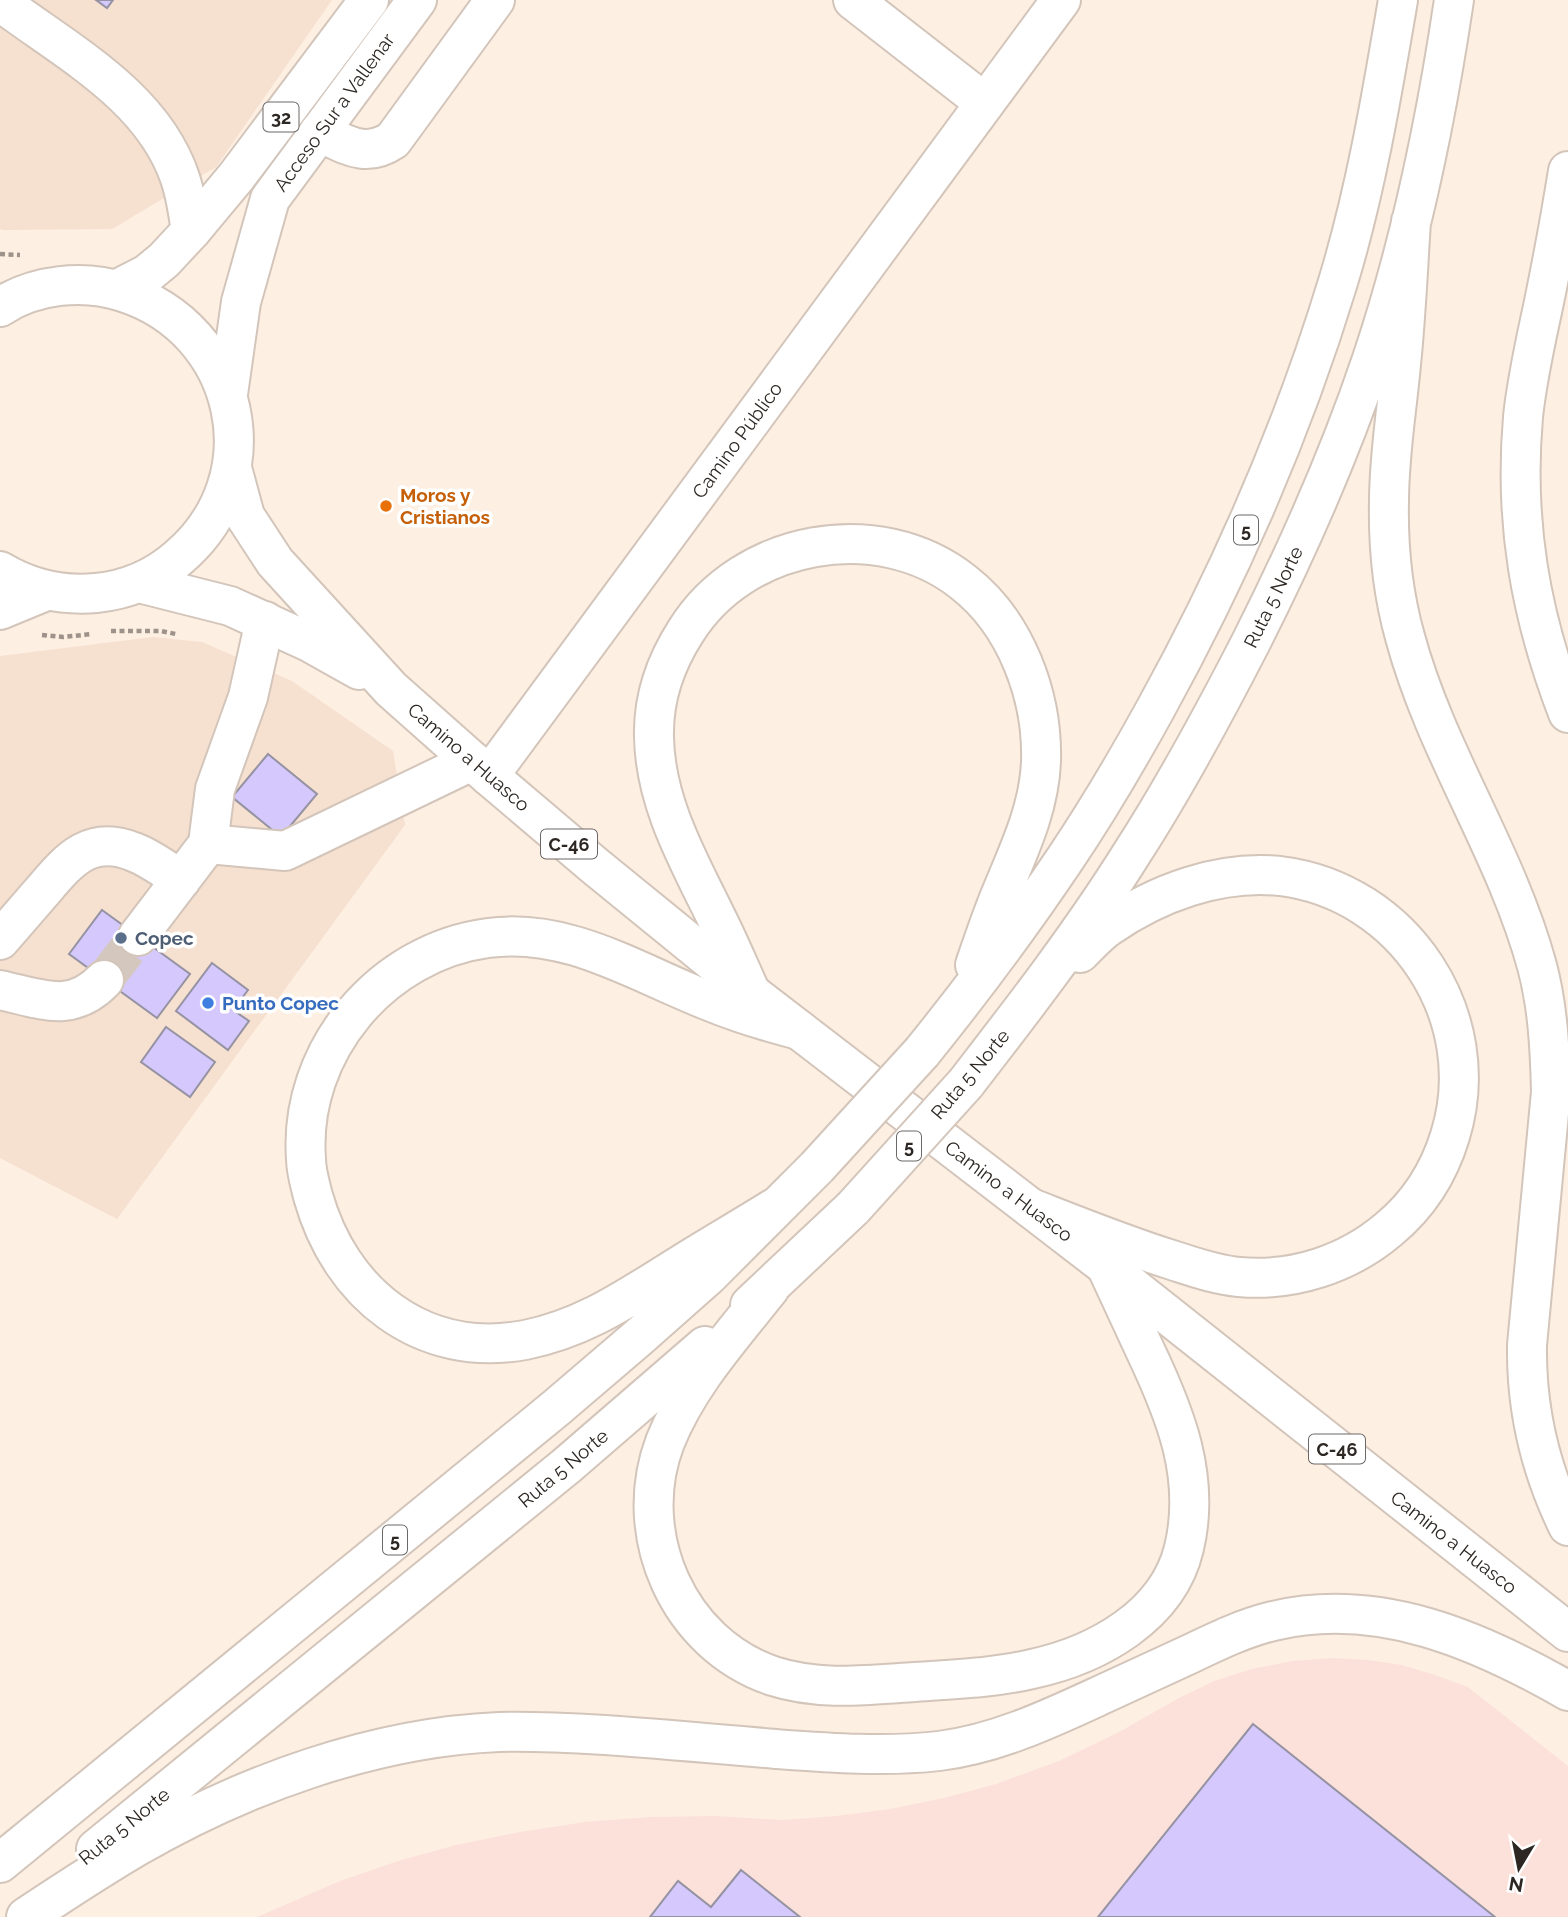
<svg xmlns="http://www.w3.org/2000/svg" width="1568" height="1917" font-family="Raleway,sans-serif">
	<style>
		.built { fill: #f6e0d0 }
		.industrial { fill: #fbe1da }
		.building { fill: #d4c8fd; stroke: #9592a2; stroke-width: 2 }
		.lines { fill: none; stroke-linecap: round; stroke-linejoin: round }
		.minor-tunnel { stroke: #d4c7bd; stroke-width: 38; stroke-dasharray: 38 19; stroke-linecap: butt }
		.minor-casing { stroke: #d3c5ba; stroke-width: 42 }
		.major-casing { stroke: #d3c5ba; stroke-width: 42 }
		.highway-casing { stroke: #d3c5ba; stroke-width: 42 }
		.path { stroke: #9d938a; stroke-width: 4.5; stroke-dasharray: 5 3.5; stroke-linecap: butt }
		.minor { stroke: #fff; stroke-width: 38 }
		.major { stroke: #fff; stroke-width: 38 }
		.highway { stroke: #fff; stroke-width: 38 }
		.highway-bridge-casing { stroke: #d3c5ba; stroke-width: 42; stroke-linecap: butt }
		.highway-bridge { stroke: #fff; stroke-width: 38 }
		.food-dot { fill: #e8710a; stroke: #fff; stroke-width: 2.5 }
		.service-dot { fill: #5c6f8a; stroke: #fff; stroke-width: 2.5 }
		.shop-dot { fill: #3f7fe0; stroke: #fff; stroke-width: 2.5 }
		.labels { text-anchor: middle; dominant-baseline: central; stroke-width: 7; stroke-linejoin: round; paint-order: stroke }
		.shield { fill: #fff; stroke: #6c6865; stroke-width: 2 }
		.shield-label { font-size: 18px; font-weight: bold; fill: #2d2723 }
		.street-label { font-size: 19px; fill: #2d2723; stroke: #fff }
		.food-label { font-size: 19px; font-weight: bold; fill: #c56008; stroke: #fff; text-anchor: start }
		.service-label { font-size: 19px; font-weight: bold; fill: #4e5e75; stroke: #fff; text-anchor: start }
		.shop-label { font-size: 19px; font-weight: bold; fill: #366cbe; stroke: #fff; text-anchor: start }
	</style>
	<rect width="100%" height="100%" fill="#feefe3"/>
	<path class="built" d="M0 0H332L216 167 112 229 3 230 0 229Z
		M153 637 202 642 292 681 393 751 405 825 117 1219 0 1158V656Z"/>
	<path class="industrial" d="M1333 1658 1368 1660 1402 1665 1435 1675 1468 1687 1568 1766V1917H257L340 1881 398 1861 456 1845 520 1832 585 1822 650 1817 715 1816 781 1820 836 1816 890 1809 944 1798 996 1784 1059 1761 1119 1732 1177 1699 1214 1681 1252 1669 1292 1661Z"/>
	<path class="building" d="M96 0H113L107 8Z
		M268 754 317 794 281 837 232 797Z
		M102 910 190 974 157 1018 69 954Z
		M212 963 248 990 233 1010 249 1021 228 1050 176 1011Z
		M166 1027 215 1062 190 1097 141 1062Z
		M1253 1724 1495 1917H1098Z
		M741 1870 800 1917H650L678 1881 711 1907Z"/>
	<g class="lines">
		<path class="minor-tunnel" d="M104 980 138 936"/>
		<defs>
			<path id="minor" d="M853 0 985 103
				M6 6C71 54 153 98 180 178 186 195 188 213 191 231
				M319 132C346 144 365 159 393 140L495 0
				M1568 171C1561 215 1553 258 1544 302 1536 340 1527 378 1523 417 1514 522 1530 614 1568 713
				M489 776 1061 0
				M208 844 285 851 472 761
				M138 936 208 844 215 789 248 697 265 621
				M0 940C13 925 26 910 39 895 66 864 87 833 134 852 150 858 166 870 181 880
				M0 990C42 999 71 1014 104 980"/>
			<path id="major" d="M116 290 147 274 164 260 191 231 236 177 369 0
				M0 307C35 284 84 279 123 292 240 329 274 477 178 558 155 578 127 590 96 593 62 596 30 589 0 571
				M228 394 241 302 270 199 417 0
				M232 468 245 516 275 562 391 689 489 776 595 866 751 993 1106 1266 1568 1632
				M139 583 230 606 309 642 359 670
				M0 610 46 591"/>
			<path id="highway" d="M1411 221C1408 268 1406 316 1401 364 1397 409 1389 455 1389 501 1388 546 1393 594 1405 637 1436 752 1506 852 1537 966 1548 1007 1550 1050 1551 1092L1527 1345C1526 1409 1540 1469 1568 1526
				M751 993C740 969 730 945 718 921 690 863 655 804 654 737 653 699 666 662 686 631 743 540 878 515 963 582 1016 623 1043 696 1041 762 1039 810 1018 852 1000 896 991 918 983 942 975 965
				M922 1052C972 990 1020 926 1065 859 1098 810 1128 759 1156 708 1231 572 1293 430 1338 282 1366 190 1382 94 1398 0
				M966 1083C1024 1008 1082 933 1132 853 1176 785 1214 714 1251 642 1297 551 1339 457 1372 359 1411 243 1436 121 1454 0
				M779 1205C747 1225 714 1244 682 1264 630 1296 586 1328 525 1340 421 1359 340 1293 313 1196 310 1184 306 1171 306 1159 298 1051 382 952 488 938 568 927 637 973 709 1001 738 1013 768 1022 799 1030
				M1031 1208C1077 1226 1124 1245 1172 1260 1194 1267 1216 1275 1239 1277 1293 1282 1348 1264 1389 1229 1418 1205 1439 1172 1450 1136 1487 1017 1404 891 1280 876 1219 870 1157 893 1108 927 1098 934 1089 944 1080 953
				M770 1288C732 1336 688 1384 665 1442 630 1534 678 1644 773 1676 819 1691 867 1685 915 1682 954 1679 994 1678 1032 1669 1097 1655 1168 1616 1184 1548 1201 1477 1175 1413 1145 1350 1132 1322 1119 1294 1106 1266
				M750 1305 853 1208
				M96 1849 565 1467 705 1346
				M0 1863 556 1408 639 1337 709 1275 817 1167
				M26 1917C62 1893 99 1869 136 1847 243 1785 374 1737 499 1732 534 1731 570 1733 605 1735 662 1739 719 1744 776 1749 831 1753 885 1757 939 1751 996 1744 1049 1719 1101 1695 1131 1681 1160 1668 1190 1654 1217 1641 1244 1628 1273 1621 1378 1596 1479 1640 1568 1691"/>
		</defs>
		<use href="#minor" class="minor-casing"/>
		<use href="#major" class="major-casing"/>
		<use href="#highway" class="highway-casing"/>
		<path class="path" d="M0 254 20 255
			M111 631H161L176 634
			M42 635 63 637 92 634"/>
		<use href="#minor" class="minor"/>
		<use href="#major" class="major"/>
		<use href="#highway" class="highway"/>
		<defs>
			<path id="highway-bridge" d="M817 1167 922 1052
				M853 1208 966 1083"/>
		</defs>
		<use href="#highway-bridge" class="highway-bridge-casing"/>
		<use href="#highway-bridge" class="highway-bridge"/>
	</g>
	<circle class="food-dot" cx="386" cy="506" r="7"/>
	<circle class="service-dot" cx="121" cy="938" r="7"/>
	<circle class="shop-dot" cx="208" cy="1003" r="7"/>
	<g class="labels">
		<g class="shield">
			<rect x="263.5" y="102.5" width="35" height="29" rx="5"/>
			<rect x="1234" y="515.5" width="24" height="29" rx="5"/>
			<rect x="541" y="829.5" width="56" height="29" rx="5"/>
			<rect x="897" y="1131.5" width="24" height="29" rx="5"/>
			<rect x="1309" y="1434.5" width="56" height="29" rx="5"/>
			<rect x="383" y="1525.5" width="24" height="29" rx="5"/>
		</g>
		<g class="shield-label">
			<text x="281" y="117">32</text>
			<text x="1246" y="530">5</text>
			<text x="569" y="844">C-46</text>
			<text x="909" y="1146">5</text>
			<text x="1337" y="1449">C-46</text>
			<text x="395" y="1540">5</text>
		</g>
		<g class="street-label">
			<text transform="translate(334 112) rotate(-54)">Acceso Sur a Vallenar</text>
			<text transform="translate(737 440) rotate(-54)">Camino Público</text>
			<text transform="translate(1273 597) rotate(-64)">Ruta 5 Norte</text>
			<text transform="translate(469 757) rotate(41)">Camino a Huasco</text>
			<text transform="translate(970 1074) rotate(-50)">Ruta 5 Norte</text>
			<text transform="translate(1009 1191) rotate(37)">Camino a Huasco</text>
			<text transform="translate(563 1468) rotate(-40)">Ruta 5 Norte</text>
			<text transform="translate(1454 1542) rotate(38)">Camino a Huasco</text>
			<text transform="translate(124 1826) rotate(-39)">Ruta 5 Norte</text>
		</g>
		<g class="food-label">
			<text x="400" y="495">Moros y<tspan x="400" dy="22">Cristianos</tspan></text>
		</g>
		<g class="service-label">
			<text x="135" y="938">Copec</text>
		</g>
		<g class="shop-label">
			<text x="222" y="1003">Punto Copec</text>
		</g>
	</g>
	<g transform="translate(1519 1868) rotate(190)" stroke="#ffffff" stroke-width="5" paint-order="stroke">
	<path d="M0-5L12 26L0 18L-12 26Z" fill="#2d2723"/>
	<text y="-10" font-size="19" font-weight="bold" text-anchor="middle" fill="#2d2723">N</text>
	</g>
</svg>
